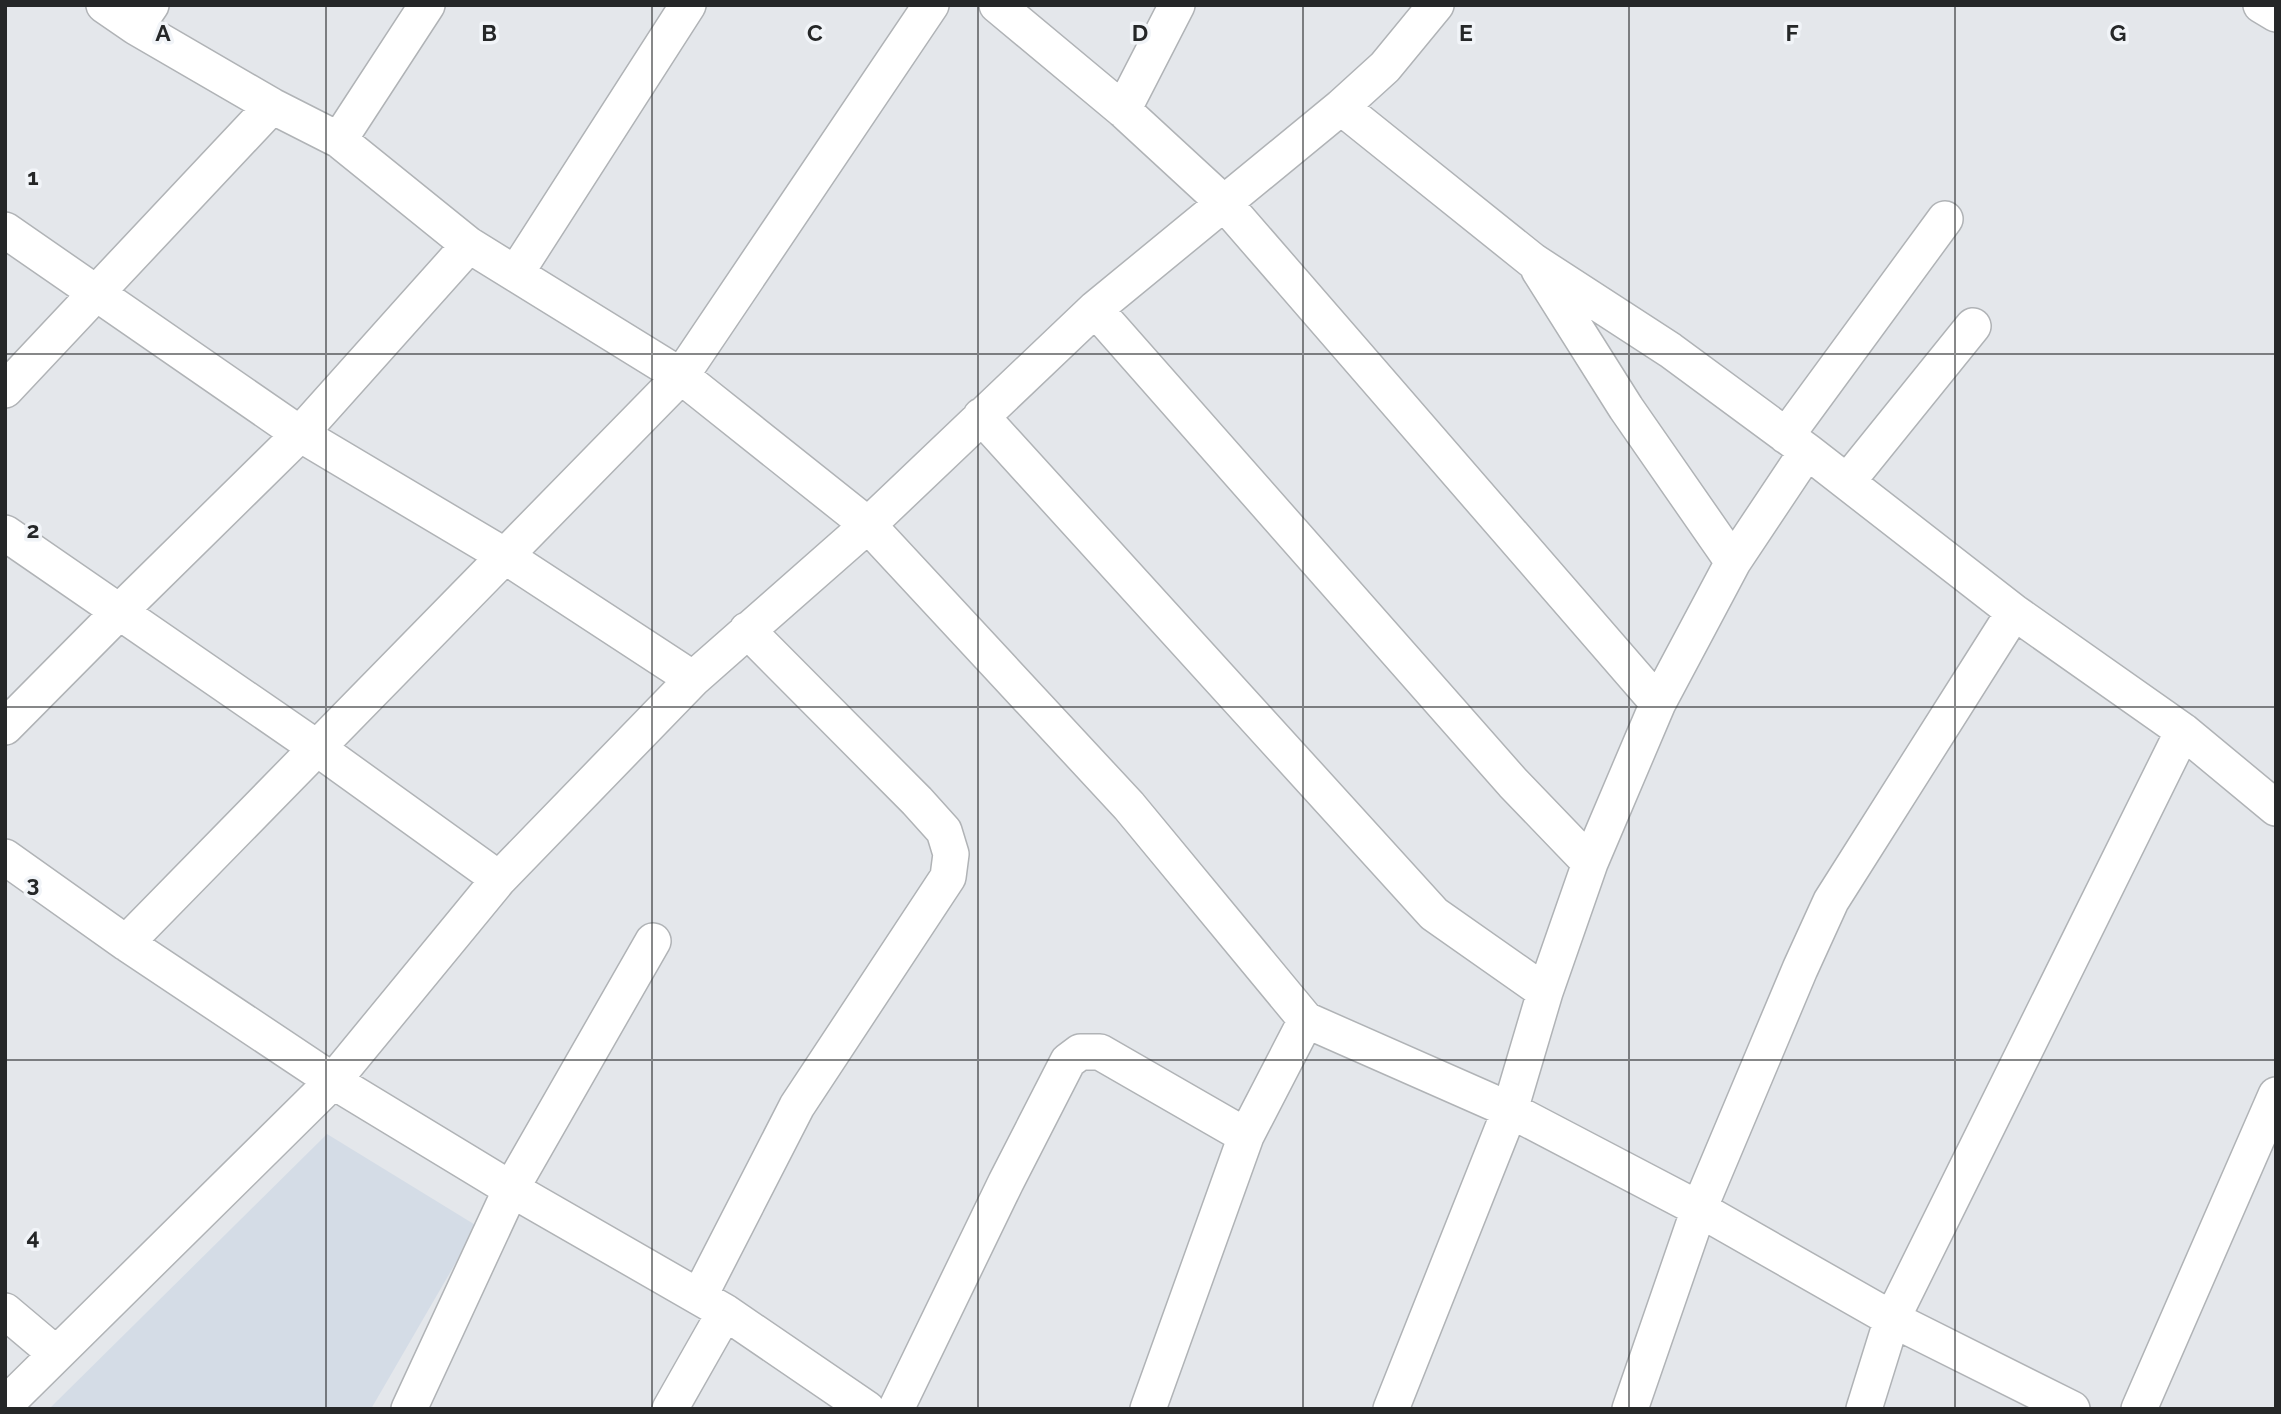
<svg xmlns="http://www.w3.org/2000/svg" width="2281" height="1414" font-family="Raleway,sans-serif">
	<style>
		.built { fill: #d4dce6 }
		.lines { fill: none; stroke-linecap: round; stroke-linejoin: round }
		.minor-casing { stroke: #b0b3b6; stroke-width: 38 }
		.minor { stroke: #fff; stroke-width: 35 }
		.grid { fill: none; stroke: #252728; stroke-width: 2; stroke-opacity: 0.55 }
		.grid-label { font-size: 23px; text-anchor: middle; font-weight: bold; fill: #252728; stroke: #f1f4f8; stroke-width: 7; stroke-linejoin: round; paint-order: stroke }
	</style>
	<rect width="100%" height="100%" fill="#e4e7eb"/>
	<path class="built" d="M327 1134 477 1226 371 1409H49Z"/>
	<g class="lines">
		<defs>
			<path id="minor" d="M104 5 136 27 151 5
				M997 5 1123 110 1225 204 1658 703
				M2261 5 2276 14
				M136 27 272 106 339 140 427 5
				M1341 107 1533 261 1670 350 1807 451 2014 612 2183 731 2276 808
				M1123 110 1177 5
				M339 140 469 245 681 376 868 525 1129 806 1306 1020 1510 1110 1699 1209 1892 1319 2072 1409
				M5 230 300 434 505 556 693 679
				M1539 270 1626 408 1733 562
				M516 273 688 5
				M1095 309 1513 783 1590 863
				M5 390 272 106
				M981 416 1434 914 1545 992
				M1786 436 1945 219
				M1847 482 1973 326
				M5 533 317 748 499 879
				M5 727 120 611 300 434 469 245
				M5 857 126 943 333 1081 511 1189 725 1312 867 1409
				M126 943 681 376 931 5
				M699 1297 797 1106 948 877 951 854 944 831 917 801 747 630
				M5 1311 56 1354
				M5 1405 333 1081 499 879 693 679 868 525 1095 309 1341 107 1385 67 1436 5
				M409 1409 511 1189 653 941
				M670 1409 725 1312
				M896 1409 1006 1182 1068 1061 1080 1052H1100L1246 1136
				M1148 1409 1246 1136 1306 1020
				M1391 1409 1510 1110 1545 992 1590 863 1658 703 1733 562 1807 451
				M1630 1409 1699 1209 1800 969 1831 901 2014 612
				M1864 1409 1892 1319 2183 731
				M2139 1409 2276 1095"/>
		</defs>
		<use href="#minor" class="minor-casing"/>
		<use href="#minor" class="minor"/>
	</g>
	<path class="grid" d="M326 5V1409M652 5V1409M978 5V1409M1303 5V1409M1629 5V1409M1955 5V1409M5 354H2276M5 707H2276M5 1060H2276"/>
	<g class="grid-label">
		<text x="163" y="41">A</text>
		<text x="489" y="41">B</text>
		<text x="815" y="41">C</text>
		<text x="1140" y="41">D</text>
		<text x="1466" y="41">E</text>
		<text x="1792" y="41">F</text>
		<text x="2118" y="41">G</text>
		<text x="33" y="185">1</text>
		<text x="33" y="538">2</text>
		<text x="33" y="892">3</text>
		<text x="33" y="1245">4</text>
	</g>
	<rect width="2281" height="1414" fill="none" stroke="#252728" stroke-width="14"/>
</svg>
